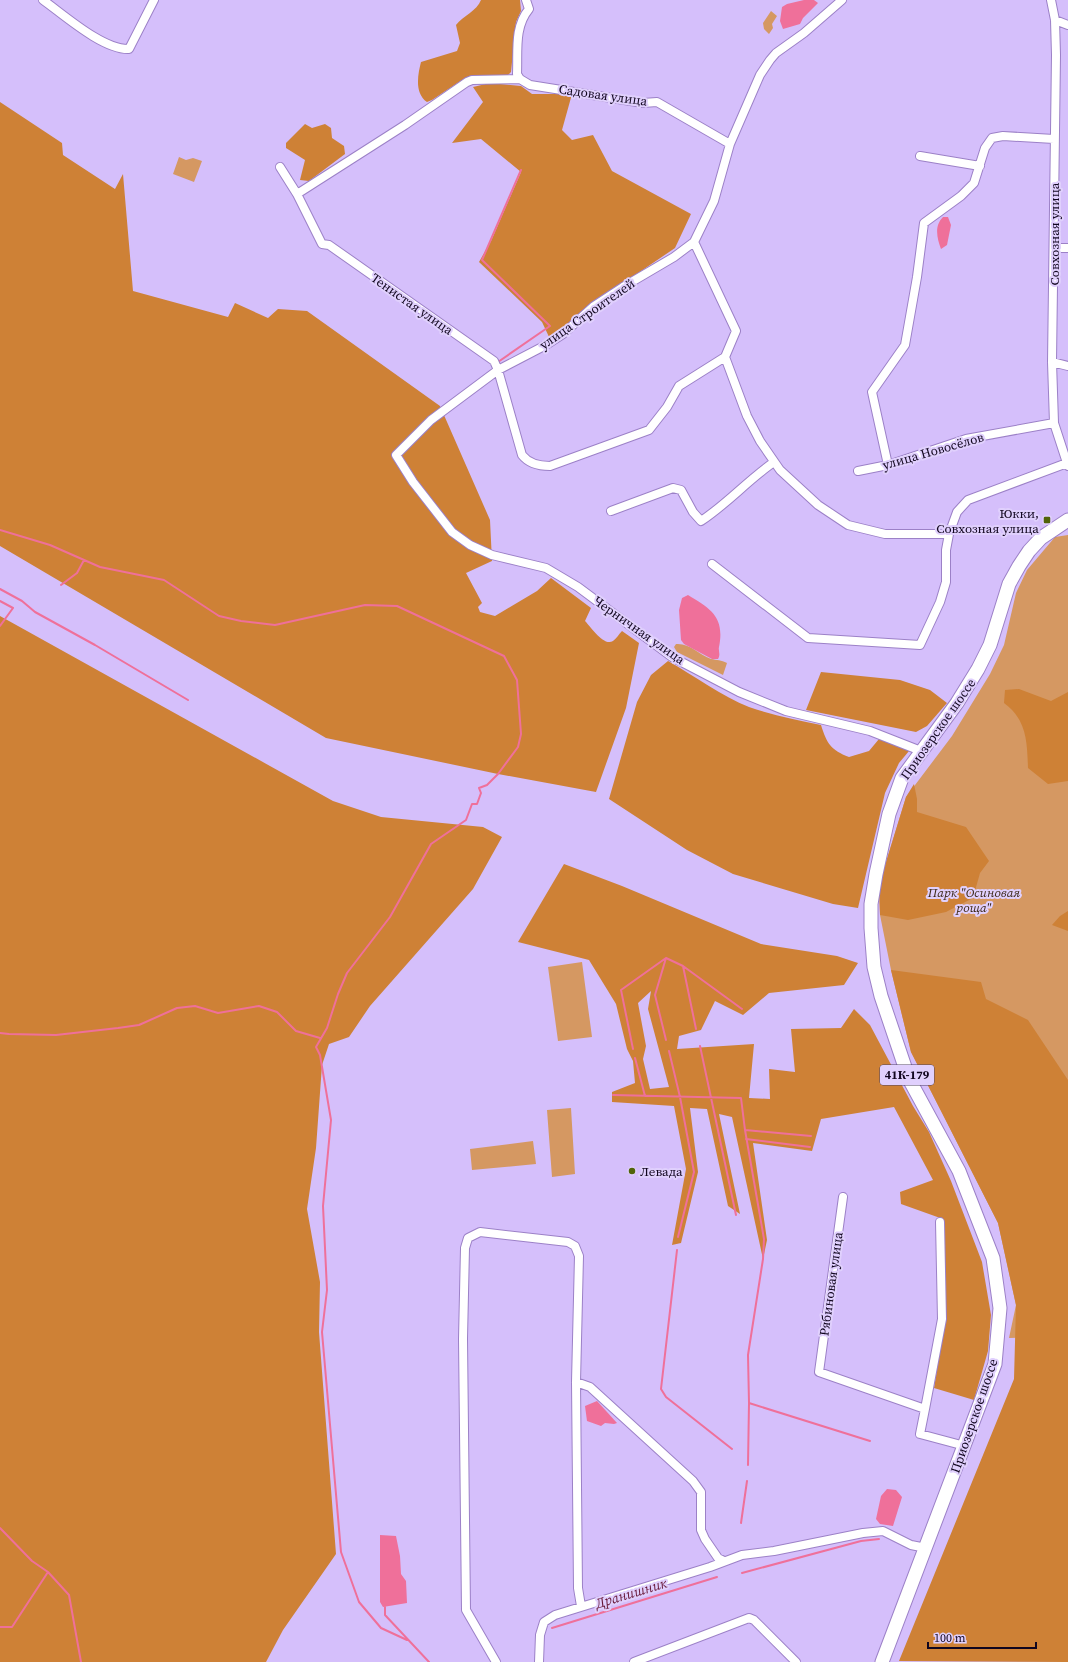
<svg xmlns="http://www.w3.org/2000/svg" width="1068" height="1662" font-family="'Source Serif 4',serif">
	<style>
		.green { fill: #d59862 }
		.forest { fill: #ce8136; fill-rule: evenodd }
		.water { fill: #ef709a }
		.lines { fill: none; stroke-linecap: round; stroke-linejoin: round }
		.stream { stroke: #ef709a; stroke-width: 2 }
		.street-casing { stroke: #9c81c7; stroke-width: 10 }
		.primary-casing { stroke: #9c81c7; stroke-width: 15 }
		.street { stroke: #fff; stroke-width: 8 }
		.primary { stroke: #fff; stroke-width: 13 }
		.poi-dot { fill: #516309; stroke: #e0d0fd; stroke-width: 1.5 }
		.labels { text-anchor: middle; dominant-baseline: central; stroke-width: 4; stroke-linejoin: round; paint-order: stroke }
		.shield { fill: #e0d0fd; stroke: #4f4362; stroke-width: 1 }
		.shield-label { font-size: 12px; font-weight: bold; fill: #11061f }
		.street-label { font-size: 13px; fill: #11061f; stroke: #e0d0fd }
		.poi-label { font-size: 13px; fill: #11061f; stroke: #e0d0fd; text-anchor: end }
		.park-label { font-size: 13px; font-style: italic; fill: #3c2919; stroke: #e0d0fd }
		.water-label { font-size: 14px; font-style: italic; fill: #661636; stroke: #e0d0fd }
	</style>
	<rect width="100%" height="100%" fill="#d5bffb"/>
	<path class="green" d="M771 11 777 16 772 24 773 28 769 34 764 29 763 23Z
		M179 157 186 160 193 158 202 161 194 182 173 174Z
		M1068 535V1336L1009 1338 1016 1305 998 1223 911 1052 891 970 880 915 879 885 906 797 952 736 990 674 1004 645 1016 593 1027 570 1055 537Z
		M676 644C690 643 698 654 711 659 717 660 721 660 727 663L723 675 677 652 674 647Z
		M582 962 592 1037 558 1041 548 967Z
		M571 1108 575 1174 552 1177 547 1110Z
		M533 1141 536 1164 472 1170 470 1149Z"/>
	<path class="forest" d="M481 0H520L521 11 516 22 511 72 506 77 498 75 465 78 432 100 427 102C414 93 418 74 421 62L457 51 460 43 456 25C463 16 477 11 481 0Z
		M490 83 521 86 532 94H572L562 130 572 140 593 135 612 171 691 214 675 248 588 307 550 339 542 322 479 262 491 241 521 172 481 139 452 143 483 102 473 87Z
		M0 102 62 143 63 155 115 189 123 174 133 291 228 317 235 303 268 318 278 309 307 311 440 406 490 520 492 561 466 573 482 603 478 607 480 612 495 616 537 591 551 578 591 608 585 621C591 627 604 647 613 641 616 639 619 634 622 631L639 643 626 708 596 792 498 774 326 738 0 546Z
		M305 124 312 128 325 124 331 128 332 138 344 146 345 154 309 181 300 180 305 160 286 148V143Z
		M0 616 333 801 381 817 483 827 502 837 473 889 370 1006 349 1037 329 1044 322 1065 316 1148 307 1209 320 1282 319 1332 336 1554 283 1630 266 1662H0Z
		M668 661C693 675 723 697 749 707 772 715 797 720 821 725 827 744 831 750 849 757L869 751 879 739 909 751 899 763 885 793 858 908 833 904 733 874 687 850 609 799 637 702 651 675Z
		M821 672 900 680 930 690 947 703 927 726 916 732 806 710Z
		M1019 689 1051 701 1068 692V781L1048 784 1028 768C1027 742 1027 720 1004 703L1005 690Z
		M914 784 917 799V812L966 827 989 861 980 873 973 898 946 912 908 920 880 915 879 885 906 797Z
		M564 864 622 886 761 944 837 956 858 963 844 985 769 993 743 1015 715 1001 701 1030 679 1036 677 1049 754 1044 749 1098 770 1099 769 1069 795 1072 791 1029 841 1028 854 1009 870 1025 913 1106 929 1132 951 1181 982 1262 991 1315 988 1351 974 1400 934 1388 945 1318 943 1219 901 1204 900 1192 933 1180 894 1107 821 1119 812 1151 753 1143 767 1240 763 1259 732 1117 719 1114 740 1214 728 1206 707 1109 690 1108 698 1172 681 1243 672 1245 686 1169 674 1106 612 1102V1092L635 1083 633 1061 627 1049 616 1004 589 960 518 942ZM651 991 648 1009 669 1087 650 1089 643 1059 646 1046 638 1003Z
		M1068 911V931L1052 925 1060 916Z
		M891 970 981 982 986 999 1028 1020 1068 1080V1662L899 1661 1014 1379 1016 1305 998 1223 911 1052Z"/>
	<path class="water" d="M804 0H814L818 3 803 18 800 24 783 29 780 21 782 7 787 4Z
		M943 217H948L951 225 947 245 941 249C937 238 934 226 943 217Z
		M688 595C711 609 725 617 719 647 718 651 721 654 718 659H712L684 644 681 640 679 610 682 598Z
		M597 1401 617 1423 614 1424 605 1423 601 1426 587 1421 585 1406Z
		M887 1489 896 1490 902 1497 893 1526 880 1524 876 1519 881 1496Z
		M380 1535 396 1536 400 1556 401 1574 406 1581 407 1603 383 1607 380 1602Z"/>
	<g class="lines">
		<path class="stream" d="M498 362 550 326 482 260 521 170
			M0 530 50 545 100 567 164 580 219 616 241 621 275 625 365 605 397 606 504 656 517 680 521 734 518 747 498 774 487 785 479 788 481 793 477 804H472L466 820 431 844 390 917 347 973 338 994 327 1028 316 1047 320 1055 331 1120 323 1206 327 1290 322 1332 341 1552 359 1602 381 1628 407 1640
			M61 585 77 573 84 560
			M0 589 22 601 35 612 95 645 188 700
			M0 601 13 608 0 626
			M683 966 696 1029
			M0 1033 9 1034 56 1035 118 1028 139 1025 177 1008 195 1006 218 1013 259 1006 277 1012 296 1031 320 1038
			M666 1040 655 995 666 958
			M700 1046 736 1215
			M633 1049 621 990 666 958 683 966 742 1009
			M669 1051 680 1097 694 1172 678 1237
			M635 1058 645 1096
			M613 1095 741 1098 745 1130 811 1136
			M745 1130 764 1239 763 1259 748 1355 749 1403 870 1441
			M746 1139 810 1147
			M677 1250 661 1389 666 1397 732 1449
			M748 1465 749 1403
			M741 1523 747 1481
			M0 1528 32 1561 48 1572 69 1595 81 1662
			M742 1573 861 1541 879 1539
			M385 1607V1615L429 1662
			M0 1627H12L48 1572
			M552 1628 717 1577"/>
		<defs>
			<path id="street" d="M43 0C64 15 103 50 129 49L154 0
				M1051 0 1055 20 1056 55 1052 362 1054 423 1068 466
				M1055 20 1068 25
				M520 79 517 74C518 51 514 27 529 9L526 0
				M730 144 760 75 770 60 776 53 804 33 842 0
				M920 156 980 166
				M280 167 297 194 322 244 329 245 494 361 498 370 522 455C529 464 539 466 550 466L649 430 667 407 679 386 725 357
				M297 194 405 125 467 82 472 80 520 79 530 85 643 103 657 102 730 144 714 201 694 242 736 331 725 357 747 416 760 441 780 470 818 505 848 525 885 534H949
				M694 242 674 257 623 287 594 306 563 334 546 345 498 370 431 420 396 455 413 482 452 532 470 545 492 555 546 568 578 587 672 657 739 692 786 711 870 731 921 751
				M1054 248H1068
				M1052 362 1068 366
				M888 465 872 392 905 345 917 277 924 223 961 196 974 183 985 148 992 138 1003 136 1054 139
				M858 471 888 465 966 439 1054 423
				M611 511 673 488 681 490 693 512 701 521C727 504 748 480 774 462
				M712 564 808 638 920 645 940 602 946 582V550L949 534 957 512 968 500 1067 463
				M843 1197 819 1372 925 1409 920 1434 965 1446
				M576 1382 590 1387 693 1481 701 1492V1530L705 1539 718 1558 724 1561
				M925 1409 942 1319 940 1222
				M496 1662 466 1610 463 1339 465 1248 468 1238 480 1232 568 1242 575 1246 579 1256 576 1382 578 1588 581 1606
				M539 1662 540 1635 544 1622 555 1615 710 1567 742 1555 774 1551 863 1533 883 1531 911 1545 926 1548
				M634 1662 749 1618 754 1620 796 1662"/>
			<path id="primary" d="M882 1662 995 1364 1000 1308 993 1258 959 1171 909 1079 881 996 874 967 871 928V904L876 874 889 814 902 778 957 703 978 669 990 645 1009 584 1019 566 1029 551 1041 538 1068 520"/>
		</defs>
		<use href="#street" class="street-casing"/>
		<use href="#primary" class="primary-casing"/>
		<use href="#street" class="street"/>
		<use href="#primary" class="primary"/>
	</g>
	<g class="poi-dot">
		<rect x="1043" y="516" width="8" height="8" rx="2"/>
		<circle cx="632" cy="1171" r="4"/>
	</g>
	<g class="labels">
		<rect class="shield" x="880" y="1065" width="54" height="20" rx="3"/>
		<g class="shield-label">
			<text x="907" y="1075">41К-179</text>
		</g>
		<g class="street-label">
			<text transform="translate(603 95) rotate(8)">Садовая улица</text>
			<text transform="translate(1054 234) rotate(-90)">Совхозная улица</text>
			<text transform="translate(412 304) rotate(35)">Тенистая улица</text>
			<text transform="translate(587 314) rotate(-35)">улица Строителей</text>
			<text transform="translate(933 451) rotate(-16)">улица Новосёлов</text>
			<text transform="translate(639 630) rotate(35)">Черничная улица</text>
			<text transform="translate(938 729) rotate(-55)">Приозерское шоссе</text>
			<text transform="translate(831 1284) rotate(-82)">Рябиновая улица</text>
			<text transform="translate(974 1416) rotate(-71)">Приозерское шоссе</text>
		</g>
		<g class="poi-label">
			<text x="1039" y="513">Юкки,<tspan x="1039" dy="15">Совхозная улица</tspan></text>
			<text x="640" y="1171" text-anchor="start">Левада</text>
		</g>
		<g class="park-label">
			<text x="974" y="892">Парк "Осиновая<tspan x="974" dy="15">роща"</tspan></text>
		</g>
		<g class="water-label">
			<text transform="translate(631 1593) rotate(-17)">Дранишник</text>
		</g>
	</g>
	<path d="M928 1642v6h108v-6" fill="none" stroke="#11061f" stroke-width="2"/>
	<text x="934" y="1642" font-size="12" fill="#11061f" stroke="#e0d0fd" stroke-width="3" paint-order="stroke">100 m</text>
</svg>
